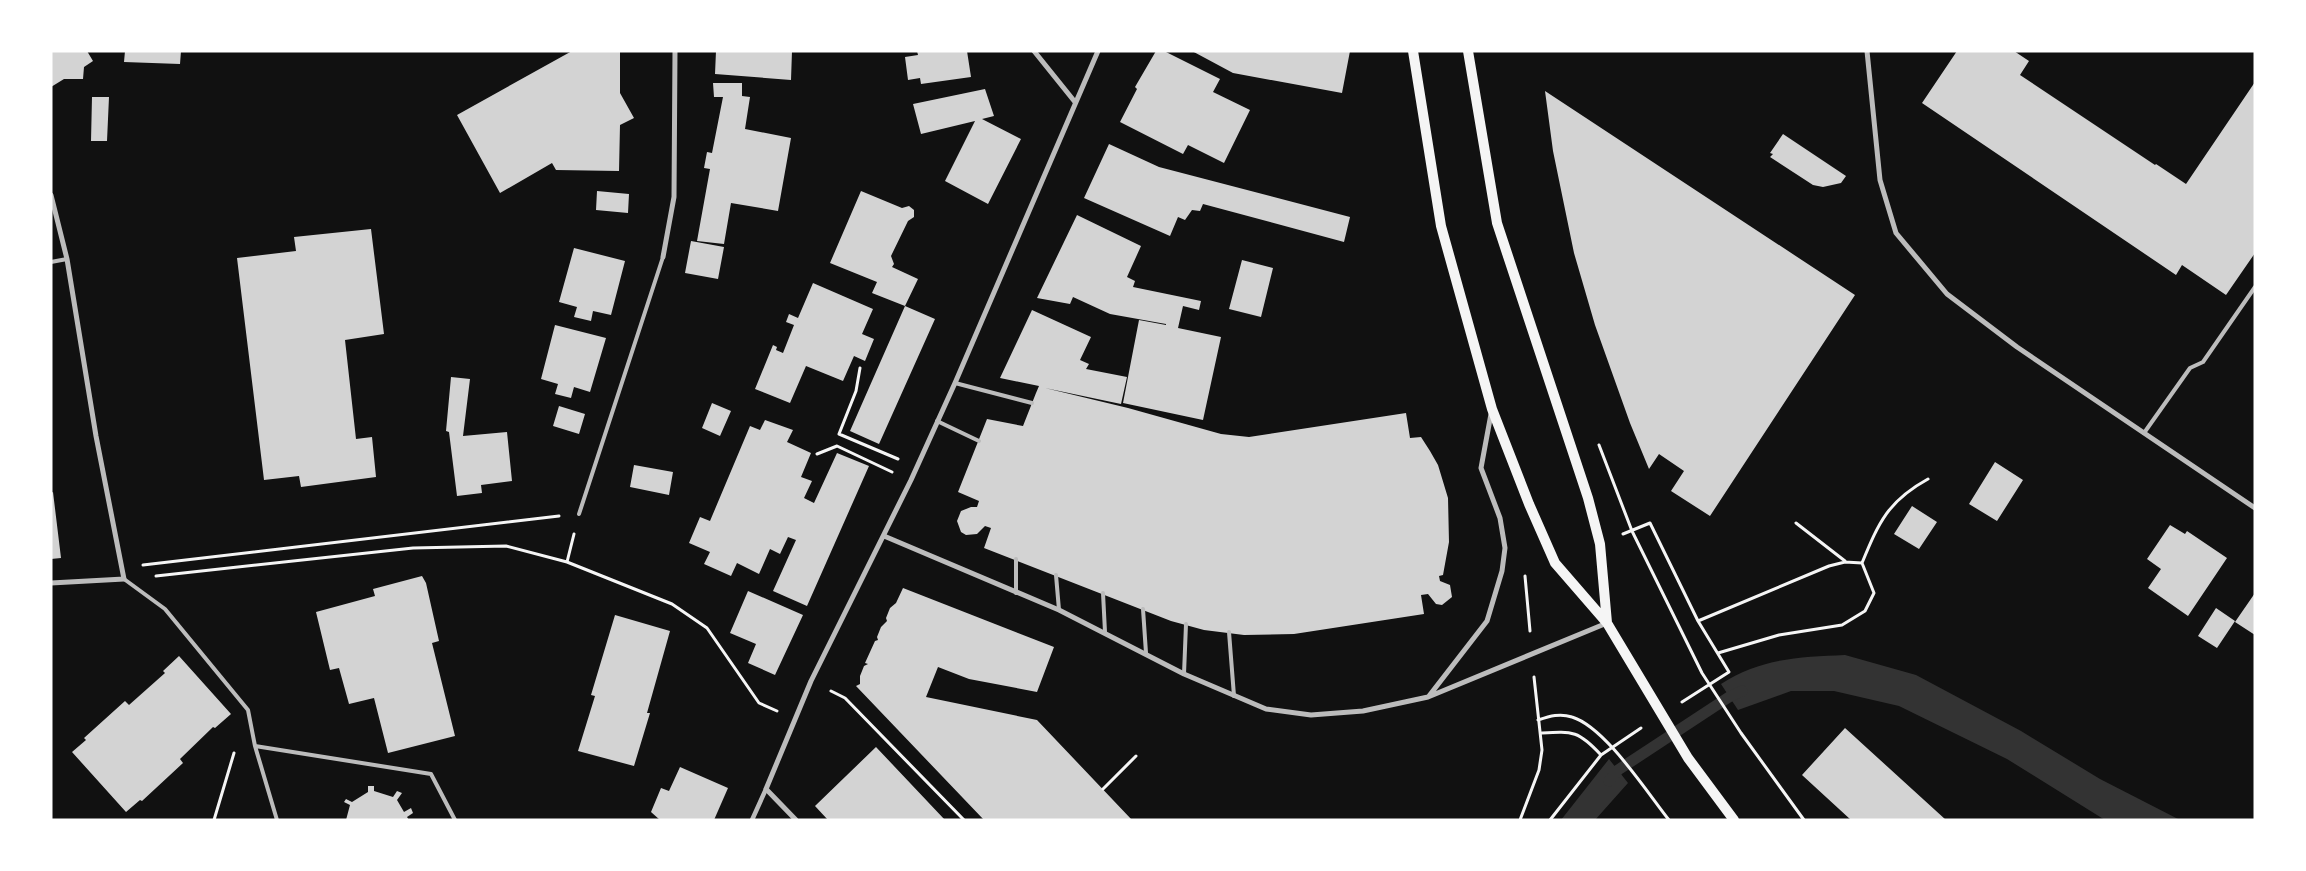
<svg xmlns="http://www.w3.org/2000/svg" width="2306" height="871" font-family="'Golos Text',sans-serif">
	<style>
		.water { fill: #333 }
		.lines { fill: none; stroke-linecap: round; stroke-linejoin: round }
		.stream { stroke: #333; stroke-width: 11 }
		.building { fill: #d3d3d3 }
		.path { stroke: #f5f5f5; stroke-width: 3 }
		.service { stroke: #bcbcbc; stroke-width: 4 }
		.pedestrian { stroke: #bcbcbc; stroke-width: 4.5 }
		.minor { stroke: #bcbcbc; stroke-width: 5 }
		.secondary { stroke: #f5f5f5; stroke-width: 10 }
	</style>
	<rect width="100%" height="100%" fill="#111"/>
	<path class="water" d="M1845 655 1916 675 2021 731 2100 779 2180 820H2105L2007 759 1899 706 1834 691H1791L1738 710 1721 684C1761 658 1800 657 1845 655Z
		M1609 759 1628 783 1595 820H1561Z"/>
	<g class="lines">
		<path class="stream" d="M1609 781 1618 770 1729 697 1742 691"/>
	</g>
	<path class="building" d="M51 51H87L93 61 84 67 83 79H64L51 87Z
		M125 51H181L180 64 124 62Z
		M572 51H620V93L634 118 620 125 619 171 556 170 552 163 500 193 457 115Z
		M716 51H792L791 80 715 74Z
		M917 51H967L971 77 921 84 920 78 908 80 905 57 918 55Z
		M1156 51H1164L1220 79 1213 92 1250 110 1224 163 1188 145 1183 154 1120 122 1137 89 1135 87Z
		M1192 51H1350L1342 93 1233 73Z
		M1957 51H2014L2029 61 2020 75 2155 165 2156 164 2186 184 2255 82V253L2226 295 2182 265 2176 275 1922 103Z
		M713 83H742V96L750 97 745 129 791 138 778 211 731 203 724 244 697 241 710 169 704 168 707 152 712 153 723 97H714Z
		M985 89 994 116 982 119 1021 139 988 204 945 181 975 121 921 134 913 104Z
		M1545 91 1855 295 1710 516 1671 491 1684 471 1659 454 1649 469 1630 423 1595 325 1574 253 1553 151Z
		M92 97H109L107 141H91Z
		M1783 134 1846 176 1841 183 1823 187 1813 185 1770 157 1773 154 1770 153Z
		M1109 144 1159 167 1350 217 1344 242 1203 204 1200 211 1192 210 1185 220 1178 217 1170 236 1084 198Z
		M597 191 629 194 628 213 596 210Z
		M861 191 902 208 909 206 914 210V217L908 221 891 256 894 264 892 267 918 279 905 306 872 293 877 282 830 263Z
		M1077 215 1141 246 1127 277 1135 281 1133 287 1201 301 1199 310 1183 306 1178 328 1221 337 1203 420 1123 403 1139 320 1166 325V324L1110 314 1073 297 1070 304 1037 298Z
		M371 229 384 334 345 340 356 439 372 437 376 477 301 487 299 476 264 480 237 258 296 251 294 237Z
		M691 241 724 247 718 279 685 273Z
		M574 248 625 261 611 315 593 311 591 321 574 317 577 307 559 302Z
		M1242 260 1273 268 1261 317 1229 309Z
		M813 283 873 309 862 334 874 339 865 361 854 356 843 381 806 366 790 403 755 389 773 345 777 347 776 350 783 353 794 325 786 322 789 314 798 318Z
		M905 306 935 319 879 444 850 431Z
		M1032 310 1091 337 1080 360 1089 364 1086 369 1127 377 1121 404 1045 388 1128 408 1221 434 1249 437 1406 413 1410 438 1421 437 1430 451 1438 465 1448 498 1449 542 1443 575 1439 576 1440 581 1450 585 1452 597 1442 605 1436 604 1428 594 1421 595 1424 614 1294 634 1244 635 1204 630 1171 621 984 548 991 528 985 526 977 534 966 535 961 532 957 521 961 511 971 507H977L979 501 958 492 987 419 1023 426 1036 393 1039 386 1000 378Z
		M555 325 606 338 590 392 574 387 571 398 555 394 558 384 541 379Z
		M451 377 470 379 463 436 507 432 512 481 481 485 482 493 457 496 449 432 446 431Z
		M712 403 731 411 720 436 702 428Z
		M559 406 585 414 579 434 553 426Z
		M765 420 793 430 787 442 811 453 801 477 812 481 804 498 814 503 837 453 869 466 807 606 773 591 796 540 788 537 780 554 770 549 759 574 737 563 731 576 704 564 710 552 689 543 700 517 710 521 750 426 760 430Z
		M1995 462 2023 480 1997 521 1969 504Z
		M634 465 673 472 669 495 630 487Z
		M53 492 61 558 51 559V493Z
		M1912 506 1937 522 1919 549 1894 534Z
		M2170 525 2185 534 2187 531 2227 558 2188 616 2148 588 2161 569 2147 559Z
		M422 576 426 583 439 641 432 643 455 736 388 753 374 698 349 704 339 668 330 670 316 612 375 596 373 589Z
		M903 588 1054 647 1037 692 969 679 938 667 926 697 1037 720 1132 820H984L856 686 860 684V676L864 666 868 664 865 663 875 641 878 640 877 637 881 627 887 621 886 618 890 608 896 603Z
		M748 591 803 615 775 675 748 663 756 644 730 633Z
		M2255 593V635L2235 622Z
		M2216 608 2235 621 2217 648 2198 636Z
		M615 615 670 631 647 713H650L634 766 578 751 595 696 591 695Z
		M179 656 231 714 215 728 213 727 180 759 183 763 142 801 140 800 126 812 72 752 86 740 84 738 125 701 129 705 165 673 163 671Z
		M1845 728 1946 820H1851L1802 775Z
		M876 747 945 820H828L815 806Z
		M680 767 728 788 714 820H660L651 812 661 788 669 791Z
		M368 786H374V791L393 797 397 791 402 793 397 800 404 812 411 808 413 813 407 817 409 820H346L350 805 344 802 346 799 352 802 368 792Z"/>
	<g class="lines">
		<path class="path" d="M860 368 856 391 839 434 898 459
			M1599 445 1632 531 1702 673 1741 733 1804 820
			M817 454 837 446 892 472
			M1796 523 1845 561
			M1623 534 1650 523 1698 621 1829 566 1845 562 1862 563
			M567 562 574 534
			M1862 563C1879 522 1888 501 1928 479
			M143 565 559 516
			M156 576 413 548 506 546 567 562 672 604 707 628 759 703 777 711
			M1525 576 1530 631
			M1718 653 1779 635 1842 625 1865 611 1874 593 1862 563
			M831 691 845 698 964 820
			M1682 702 1729 672 1698 621
			M1538 720C1550 716 1560 713 1572 717 1605 727 1646 791 1669 820
			M1542 733C1573 731 1579 731 1601 755
			M1103 789 1136 756
			M214 820 234 753
			M1520 820 1539 770 1542 750 1534 677
			M1550 820 1601 755 1641 728"/>
		<path class="service" d="M51 262 67 259
			M955 383 1032 403
			M937 421 979 441
			M2144 433 2190 368 2203 362 2255 287
			M579 514 663 257
			M1016 559V593
			M1056 575 1059 610
			M124 579 165 609 248 710 255 746 277 820
			M1103 593 1105 632
			M1143 609 1146 653
			M1229 632 1234 696
			M1184 674 1186 624
			M255 746 431 774 455 820"/>
		<path class="pedestrian" d="M752 820 766 789"/>
		<path class="minor" d="M1034 51 1075 102
			M1867 51 1880 180 1896 233 1947 294 2017 347 2255 508
			M51 195 67 259 96 436 124 579 51 583
			M663 257 674 197 675 51
			M884 536 1059 610 1184 674 1266 709 1311 715 1363 711 1428 697 1607 623
			M1429 696 1487 621 1502 571 1505 548 1500 518 1481 468 1491 414
			M796 820 766 789 811 681 911 480 955 383 1098 51"/>
		<path class="secondary" d="M1413 51 1441 226 1492 409 1529 504 1555 563 1607 623 1688 758 1734 820
			M1468 51 1497 223 1588 498 1600 544 1607 623"/>
	</g>
	<rect width="2306" height="871" fill="none" stroke="#ffffff" stroke-width="105"/>
</svg>
